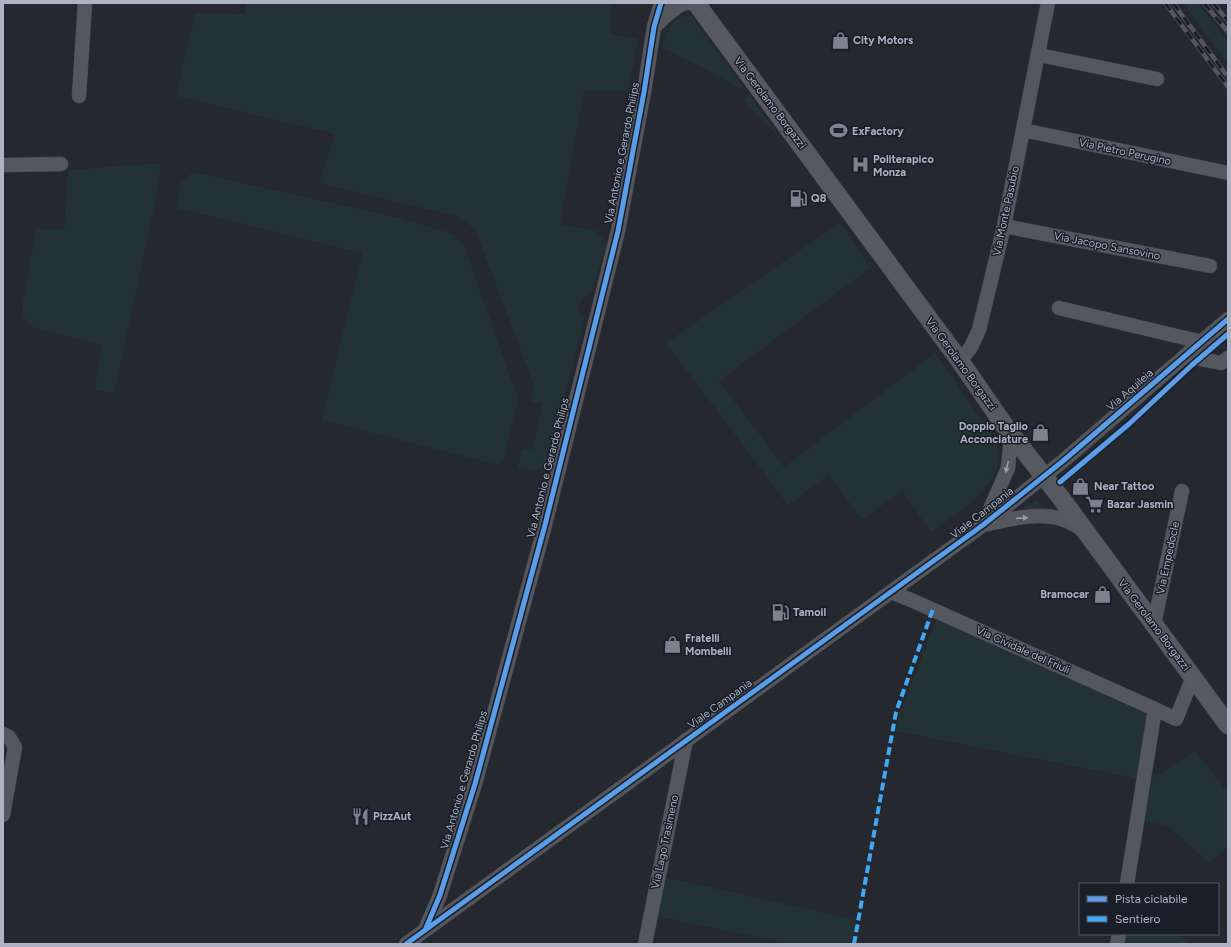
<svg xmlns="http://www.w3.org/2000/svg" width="1231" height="947" font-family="Figtree,sans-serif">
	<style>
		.green { fill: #233235 }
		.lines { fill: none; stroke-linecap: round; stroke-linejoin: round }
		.minor-casing { stroke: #414349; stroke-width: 15 }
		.major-casing { stroke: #41454c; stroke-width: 19 }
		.minor { stroke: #54575e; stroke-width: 14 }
		.major { stroke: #575960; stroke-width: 18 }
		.rail-casing { stroke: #53565c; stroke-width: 4.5 }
		.rail { stroke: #191e29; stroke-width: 3; stroke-dasharray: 9; stroke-linecap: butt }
		.quiet { stroke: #3fa9f5; stroke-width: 4; stroke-dasharray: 8 4; stroke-linecap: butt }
		.cycleway-casing { stroke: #191e29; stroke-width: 8 }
		.cycleway { stroke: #5a9eea; stroke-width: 5 }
		.oneway { fill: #979ca9 }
		.labels { text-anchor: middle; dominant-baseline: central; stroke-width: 3; stroke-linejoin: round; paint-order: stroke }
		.poi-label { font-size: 11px; font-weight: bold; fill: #adb3c2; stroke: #191e29; text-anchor: start }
		.street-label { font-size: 11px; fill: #adb3c2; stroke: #191e29 }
	</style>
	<rect width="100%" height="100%" fill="#25282f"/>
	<path class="green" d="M246 3H612L610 34 638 39 628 91H584L560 224 596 231 607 243 591 293 582 298 578 308 585 317 547 465 533 471 518 467 522 449H533L542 404 531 401 533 383 475 229 459 217 319 183 335 134 176 96 195 13 244 14Z
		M1183 3H1198L1228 41V64Z
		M684 15 692 17 776 131 780 138 744 101 747 92 703 68 662 48 667 33 674 21Z
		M161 163 155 203 114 394 95 390 101 345 34 328 23 317V301L36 229H64L68 170Z
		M193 172 400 218 453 234 464 245 518 399 504 458 498 465 322 420 362 253 176 208 181 183Z
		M841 222 870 268 719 381 784 467 917 367 935 352 995 440C997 448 1000 456 998 464 991 494 953 516 931 532L902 491 862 520 829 475 788 505 666 343Z
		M1037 500 1041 508 1027 511 1025 507Z
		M938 615 1150 710 1139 779 895 731 899 714Z
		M1195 750 1228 793V845L1210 864 1168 826 1144 821 1153 774H1160Z
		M665 877 856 920 852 944H791L656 916Z
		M1123 934H1179L1190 944H1119Z"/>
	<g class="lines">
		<defs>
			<path id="minor" d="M654 27C662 20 675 5 686 3 689 3 693 3 696 3
				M1039 55 1157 79
				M79 96 85 3
				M1023 130 1228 173
				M3 165 61 164
				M1004 226 1210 266
				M1059 308 1202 342
				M1185 356 1221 363 1228 358
				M960 361 971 347 979 330 1004 226 1048 3
				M984 523 1008 468 1010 445 1007 429
				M988 524C1010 519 1039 512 1061 519 1069 521 1076 526 1083 530
				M891 592 911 600 1155 709 1127 884
				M1154 624 1182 491
				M1155 709 1176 719 1193 677
				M3 734 9 737 15 747 3 815
				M425 930 440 895 475 784 545 525 618 231 644 92 654 27 661 3
				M406 944 983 525 1063 461 1228 319
				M645 944 686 740
				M1117 944 1119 934"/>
			<path id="major" d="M696 3 960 361 1007 429 1061 498 1228 725"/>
		</defs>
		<use href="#minor" class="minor-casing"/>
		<use href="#major" class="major-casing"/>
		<use href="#minor" class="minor"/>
		<use href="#major" class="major"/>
		<defs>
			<path id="rail" d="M1165 3 1228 87
				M1173 3 1228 77
				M1204 3 1228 32
				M1213 3 1228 21"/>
		</defs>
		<use href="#rail" class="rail-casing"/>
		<use href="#rail" class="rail"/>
		<path class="quiet" d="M854 944 896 712 933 609"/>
		<defs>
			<path id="cycleway" d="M1060 482 1129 424 1192 365 1228 334
				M426 928 440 895 475 784 545 525 618 231 644 92 654 27 661 3
				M406 944 983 525 1063 461 1228 319"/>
		</defs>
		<use href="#cycleway" class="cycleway-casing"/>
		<use href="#cycleway" class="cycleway"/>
	</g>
	<defs><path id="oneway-solid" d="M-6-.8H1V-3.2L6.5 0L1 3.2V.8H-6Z"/></defs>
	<g class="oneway">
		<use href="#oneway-solid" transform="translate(1007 467) rotate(103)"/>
		<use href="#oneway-solid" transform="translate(1022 518) rotate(-4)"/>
	</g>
	<defs>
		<symbol id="shop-bare" viewBox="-9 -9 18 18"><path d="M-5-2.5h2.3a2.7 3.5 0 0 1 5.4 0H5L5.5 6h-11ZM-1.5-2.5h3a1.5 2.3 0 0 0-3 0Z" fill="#7d828f" stroke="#191e29" stroke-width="2.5" paint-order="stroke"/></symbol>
		<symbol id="stadium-bare" viewBox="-9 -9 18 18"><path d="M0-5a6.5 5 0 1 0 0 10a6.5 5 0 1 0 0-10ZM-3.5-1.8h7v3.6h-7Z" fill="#7d828f" stroke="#191e29" stroke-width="2.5" paint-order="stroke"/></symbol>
		<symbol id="hospital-bare" viewBox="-9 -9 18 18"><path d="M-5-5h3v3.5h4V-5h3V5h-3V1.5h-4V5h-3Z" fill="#7d828f" stroke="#191e29" stroke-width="2.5" paint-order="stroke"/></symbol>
		<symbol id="fuel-bare" viewBox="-9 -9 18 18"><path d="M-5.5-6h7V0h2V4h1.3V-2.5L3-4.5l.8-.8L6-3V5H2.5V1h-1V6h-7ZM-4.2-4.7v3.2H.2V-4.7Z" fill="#7d828f" stroke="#191e29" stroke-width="2.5" paint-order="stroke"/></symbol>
		<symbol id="supermarket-bare" viewBox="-9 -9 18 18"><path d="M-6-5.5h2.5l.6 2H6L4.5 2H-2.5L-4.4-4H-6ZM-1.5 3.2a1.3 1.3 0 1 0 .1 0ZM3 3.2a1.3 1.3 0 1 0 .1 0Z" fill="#7d828f" stroke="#191e29" stroke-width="2.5" paint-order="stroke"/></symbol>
		<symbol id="restaurant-bare" viewBox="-9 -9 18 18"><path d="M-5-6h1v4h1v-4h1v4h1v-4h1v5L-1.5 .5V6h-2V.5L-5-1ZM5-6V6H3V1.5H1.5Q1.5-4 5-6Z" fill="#7d828f" stroke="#191e29" stroke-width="2.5" paint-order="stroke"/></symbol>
	</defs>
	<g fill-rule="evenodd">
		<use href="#shop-bare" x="828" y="28" width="25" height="25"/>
		<use href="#stadium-bare" x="826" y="118" width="25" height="25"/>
		<use href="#hospital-bare" x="848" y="152" width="25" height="25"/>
		<use href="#fuel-bare" x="786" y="186" width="25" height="25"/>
		<use href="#shop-bare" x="1028" y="420" width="25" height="25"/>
		<use href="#shop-bare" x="1068" y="474" width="25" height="25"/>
		<use href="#supermarket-bare" x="1082" y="492" width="25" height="25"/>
		<use href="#shop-bare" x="1090" y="582" width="25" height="25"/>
		<use href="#fuel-bare" x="768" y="600" width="25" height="25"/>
		<use href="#shop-bare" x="660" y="632" width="25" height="25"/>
		<use href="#restaurant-bare" x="348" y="804" width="25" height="25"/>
	</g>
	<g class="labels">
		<g class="poi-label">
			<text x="853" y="40">City Motors</text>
			<text x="852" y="131">ExFactory</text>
			<text x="873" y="159">Politerapico<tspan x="873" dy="13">Monza</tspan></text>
			<text x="811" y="198">Q8</text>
			<text x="1028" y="426" text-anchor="end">Doppio Taglio<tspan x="1028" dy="13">Acconciature</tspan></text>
			<text x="1094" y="486">Near Tattoo</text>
			<text x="1107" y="504">Bazar Jasmin</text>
			<text x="1089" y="594" text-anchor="end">Bramocar</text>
			<text x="793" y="612">Tamoil</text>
			<text x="685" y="638">Fratelli<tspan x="685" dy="13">Mombelli</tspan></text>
			<text x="373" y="816">PizzAut</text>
		</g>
		<g class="street-label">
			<text transform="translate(770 103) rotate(53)">Via Gerolamo Borgazzi</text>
			<text transform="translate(1125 152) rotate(12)">Via Pietro Perugino</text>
			<text transform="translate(622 153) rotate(-79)">Via Antonio e Gerardo Philips</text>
			<text transform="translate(1006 211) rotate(-78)">Via Monte Pasubio</text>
			<text transform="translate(1107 246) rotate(11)">Via Jacopo Sansovino</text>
			<text transform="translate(961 364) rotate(54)">Via Gerolamo Borgazzi</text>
			<text transform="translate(1130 390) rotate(-41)">Via Aquileia</text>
			<text transform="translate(548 468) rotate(-76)">Via Antonio e Gerardo Philips</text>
			<text transform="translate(982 513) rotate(-38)">Viale Campania</text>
			<text transform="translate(1168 558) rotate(-78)">Via Empedocle</text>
			<text transform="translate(1154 625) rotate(53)">Via Gerolamo Borgazzi</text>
			<text transform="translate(1023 650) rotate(24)">Via Cividale del Friuli</text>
			<text transform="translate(720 704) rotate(-36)">Viale Campania</text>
			<text transform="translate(464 780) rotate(-74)">Via Antonio e Gerardo Philips</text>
			<text transform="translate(665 842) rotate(-78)">Via Lago Trasimeno</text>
		</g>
	</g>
	<rect width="1231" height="947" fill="none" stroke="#adb3c2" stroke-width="8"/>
	<rect x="1079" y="883" width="140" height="52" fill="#191e29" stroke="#545a66"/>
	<rect x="1087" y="896" width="20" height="6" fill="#5a9eea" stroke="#545a66"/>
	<text x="1115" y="903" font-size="12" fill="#adb3c2">Pista ciclabile</text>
	<rect x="1087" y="916" width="20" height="6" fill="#3fa9f5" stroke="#545a66"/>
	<text x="1115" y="923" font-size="12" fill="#adb3c2">Sentiero</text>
</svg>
